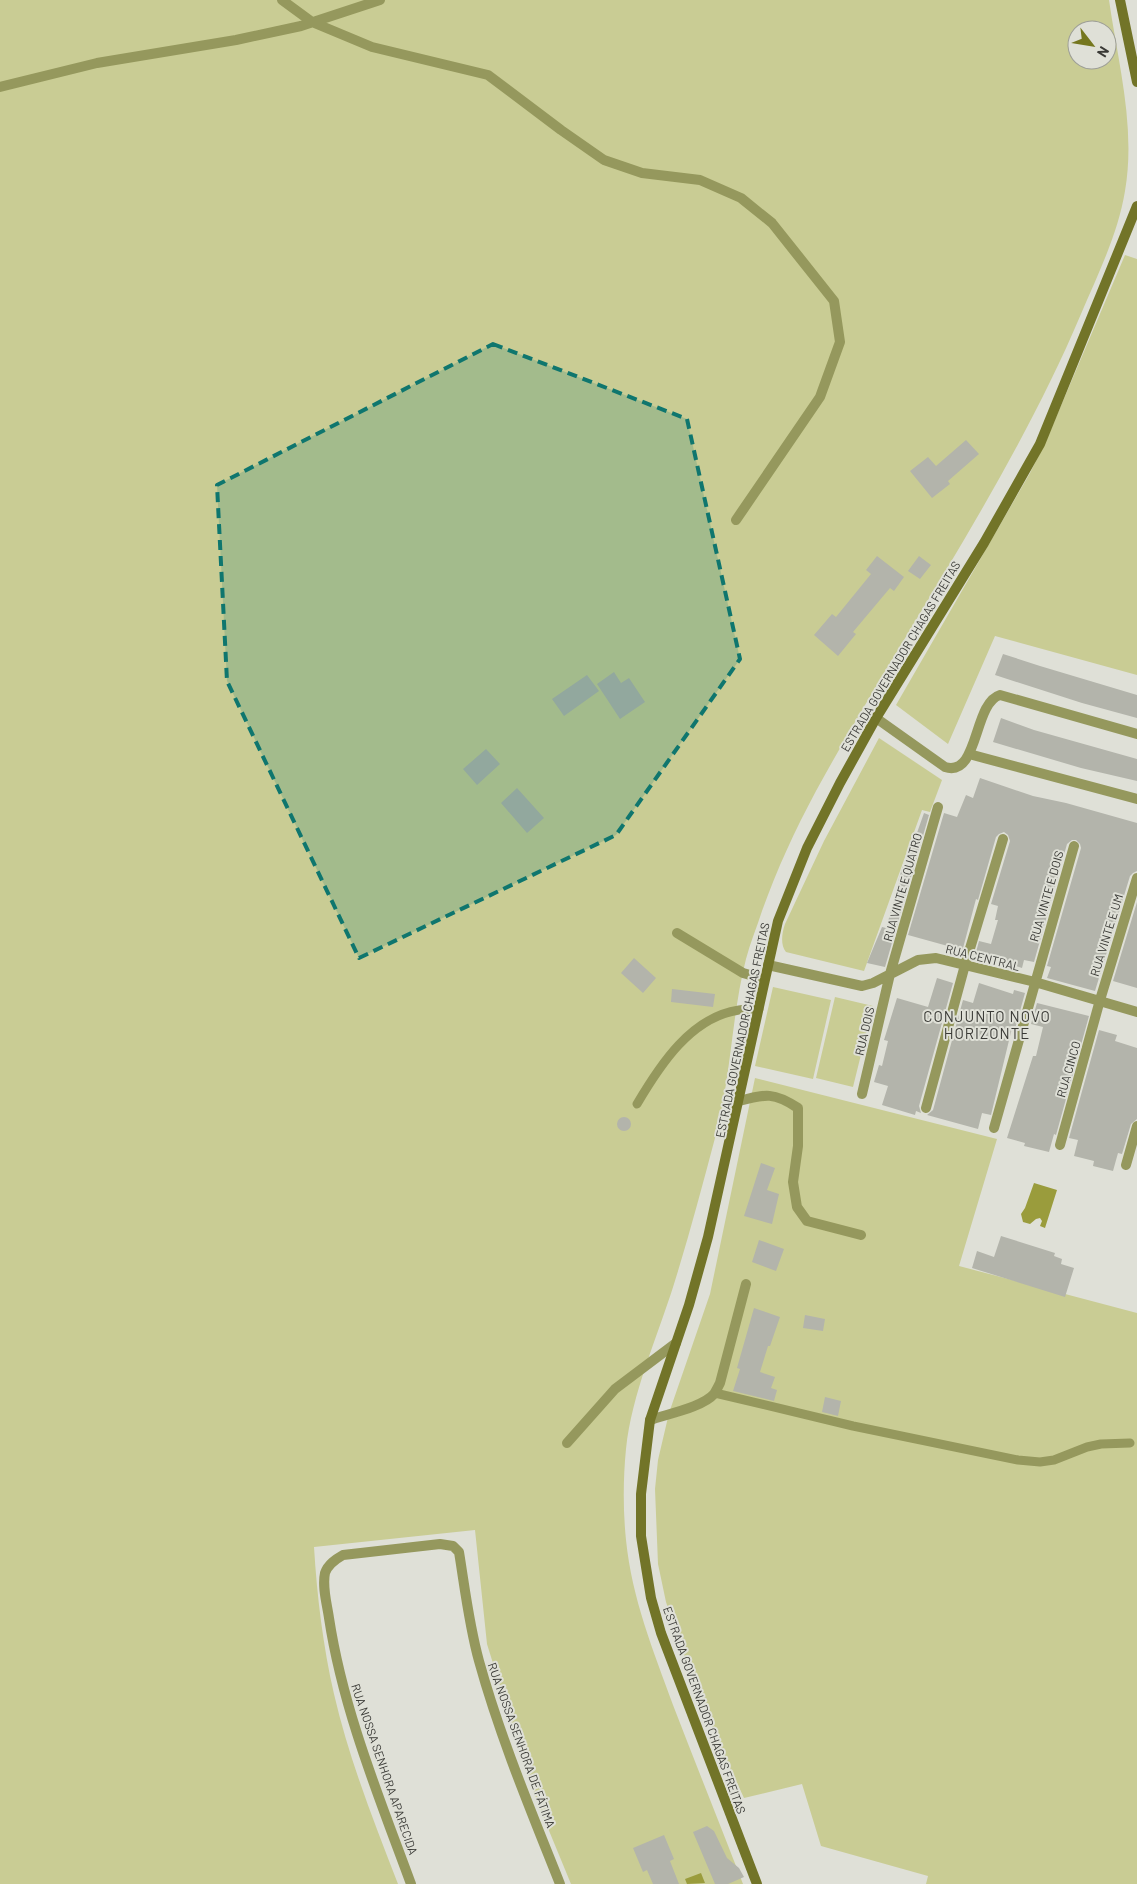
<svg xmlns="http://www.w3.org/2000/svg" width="1137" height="1884" font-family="Barlow,sans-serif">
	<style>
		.green { fill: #c9cc94; fill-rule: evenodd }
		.water { fill: #9a9c3c }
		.building { fill: #b3b4ab }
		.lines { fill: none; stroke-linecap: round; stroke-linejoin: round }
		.lane { stroke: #95985d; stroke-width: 9 }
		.street { stroke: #95985d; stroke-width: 10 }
		.secondary { stroke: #727428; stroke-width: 10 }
		.marked { fill: #0f766e; fill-opacity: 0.2; stroke: #0f766e; stroke-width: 4; stroke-dasharray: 10 6; stroke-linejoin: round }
		.labels { text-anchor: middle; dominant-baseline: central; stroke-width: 4; stroke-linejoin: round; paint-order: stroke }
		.street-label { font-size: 12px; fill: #3a3a36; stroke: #dfe0d7 }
		.quarter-label { font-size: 15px; letter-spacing: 1px; fill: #3a3a36; stroke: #dfe0d7 }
	</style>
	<rect width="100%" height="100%" fill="#dfe0d7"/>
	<path class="green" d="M0 0H1109C1118 63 1136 127 1125 191 1118 234 1098 274 1081 314 1010 482 903 632 816 791 795 830 777 869 762 911 757 927 750 943 746 959 731 1018 731 1080 715 1138 702 1187 689 1236 674 1284 657 1338 632 1393 626 1449 623 1479 623 1511 626 1540 632 1599 653 1650 673 1705 696 1765 720 1824 743 1884H571L538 1804 522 1757 487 1644 475 1530 314 1547C317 1596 323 1646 334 1694 349 1759 374 1822 398 1884H0ZM1077 30H1107V60H1077Z
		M1125 255 1137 259V675L995 636 948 744 896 705 1030 473 1046 441Z
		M879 738 942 780 930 812 922 810 864 971 786 952C780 945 782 932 785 924L824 841Z
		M773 987 831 1000 813 1079 755 1066Z
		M835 997 873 1006 853 1087 816 1078Z
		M755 1078 997 1139 959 1266 1137 1313V1884H926L928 1876 821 1846 802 1784 744 1798 719 1744 681 1647 666 1602 658 1564 655 1489 658 1460 669 1413 710 1294Z"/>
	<path class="water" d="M1034 1183 1057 1190 1045 1228 1040 1226 1042 1221 1040 1218 1036 1219 1030 1224 1023 1222 1021 1214 1025 1208Z
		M701 1873 705 1883 687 1884 685 1879Z"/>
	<path class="building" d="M966 440 979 454 948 481 950 484 932 498 910 471 928 457 936 466Z
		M877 556 904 577 894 591 890 588 853 632 856 634 838 656 814 635 832 614 836 617 871 574 866 570Z
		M919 556 931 565 920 579 908 571Z
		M1003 654 1040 666 1137 695V718L1082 703 995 675Z
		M614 672 621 683 629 678 645 702 620 719 597 684Z
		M587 675 599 691 564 716 552 699Z
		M1001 718 1034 730 1137 759V781L1081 768 993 742Z
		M486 749 500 764 477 785 463 769Z
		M980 778 1033 796 1066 803 1137 823V871L1133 873 1130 876 1095 991 1047 978 1051 967 1047 966 1081 848 1080 844 1076 840H1072L1067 844 1034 962 1024 960 1022 968 976 952 979 941 991 944 998 920H995L998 906 991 904 1010 841 1008 835 1004 832 999 834 996 837 978 900 976 899 962 952 954 950 955 948 908 935 944 813 957 817 966 795 973 798Z
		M517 788 544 818 527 833 501 803Z
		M924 813 929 815 885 967 867 963 882 927 886 928 900 881H898L904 863 906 864Z
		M1137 902V988L1113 981Z
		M634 958 656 978 643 993 621 973Z
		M937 978 953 983 919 1106 921 1113 916 1111 915 1115 882 1105 888 1086 874 1082 879 1065 882 1066 888 1041 884 1040 897 998 928 1007Z
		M979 983 1013 994 1014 990 1025 993 1015 1029 1012 1028 991 1115 982 1113 978 1129 927 1115 933 1110 963 1000 973 1003Z
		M672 989 715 994 713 1007 671 1002Z
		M1037 1003 1089 1016 1056 1135 1054 1134 1049 1152 1024 1146 1025 1143 1007 1138 1033 1056H1036L1043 1027 1031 1024Z
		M1099 1030 1117 1035 1115 1041 1137 1048V1119L1131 1124 1122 1154 1118 1153 1113 1171 1093 1166 1094 1161 1074 1156 1078 1140 1069 1138Z
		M617 1124a7 7 0 1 1 14 0a7 7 0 1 1-14 0Z
		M761 1163 775 1168 767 1190 779 1194 772 1224 744 1216Z
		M1001 1236 1055 1253 1054 1256 1062 1259 1061 1264 1074 1268 1065 1297 972 1268 977 1251 994 1257Z
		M759 1240 784 1249 776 1271 752 1262Z
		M754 1308 780 1317 770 1346H768L760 1372 775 1377 771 1388 777 1390 774 1401 733 1391 740 1369 737 1368Z
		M805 1315 825 1319 823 1331 803 1328Z
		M825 1397 841 1401 838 1416 822 1412Z
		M707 1826 714 1831 727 1858 739 1868 744 1877 728 1884H715L693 1832Z
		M664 1835 674 1859 670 1861 679 1884H653L647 1870 643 1872 633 1848Z"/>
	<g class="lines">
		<path class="lane" d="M637 1104C660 1065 691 1017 739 1010 745 1009 752 1009 759 1009
			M715 1393 853 1426 1018 1460 1040 1462 1054 1460 1087 1447 1101 1444 1130 1443"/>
		<path class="street" d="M282 0 312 22 372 47 488 75 561 130 604 160 642 173 700 180 741 198 772 223 834 301 840 342 820 397 736 520
			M0 87 97 63 236 40 301 26 380 0
			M876 718 945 767C979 778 973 703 1000 695L1137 734
			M969 754 1137 799
			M677 933 743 973 764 979
			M768 965 862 986 873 983 918 960 936 958 1035 982 1137 1012
			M862 1094 890 974 938 807
			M739 1101C766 1094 774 1092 798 1108V1146L793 1182 797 1207 807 1221 861 1235
			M926 1108 965 965 1003 839
			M994 1128 1074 846
			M1060 1145 1100 1000 1137 878
			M1126 1165 1137 1126
			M650 1420C667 1414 703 1407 714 1394 716 1391 718 1387 720 1383L746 1284
			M567 1443 615 1389 676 1343
			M411 1884C379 1797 343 1710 329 1618 327 1604 322 1587 325 1573 328 1564 336 1559 343 1555L440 1544 453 1546 459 1552C465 1589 469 1625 479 1661 500 1737 531 1811 560 1884"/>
		<path class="secondary" d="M1120 0 1137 82
			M757 1884 661 1633 651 1598 641 1536V1494L650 1420 689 1305 708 1237 778 921 807 848 840 783 876 718 984 543 1040 444 1137 206"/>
	</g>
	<path class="marked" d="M493 344 687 419 740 659 616 835 359 958 227 681 217 485Z"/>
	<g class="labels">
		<g class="street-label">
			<text transform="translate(900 656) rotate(-59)">ESTRADA GOVERNADOR CHAGAS FREITAS</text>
			<text transform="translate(902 887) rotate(-74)">RUA VINTE E QUATRO</text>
			<text transform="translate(1046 896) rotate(-74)">RUA VINTE E DOIS</text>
			<text transform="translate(1106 935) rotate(-73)">RUA VINTE E UM</text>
			<text transform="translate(983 957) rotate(14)">RUA CENTRAL</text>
			<text transform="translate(742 1030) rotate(-78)">ESTRADA GOVERNADOR CHAGAS FREITAS</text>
			<text transform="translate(864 1031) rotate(-77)">RUA DOIS</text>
			<text transform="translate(1068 1069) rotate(-74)">RUA CINCO</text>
			<text transform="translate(705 1710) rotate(70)">ESTRADA GOVERNADOR CHAGAS FREITAS</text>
			<text transform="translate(522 1745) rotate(70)">RUA NOSSA SENHORA DE FÁTIMA</text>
			<text transform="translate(385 1769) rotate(71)">RUA NOSSA SENHORA APARECIDA</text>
		</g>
		<g class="quarter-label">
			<text x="987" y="1016">CONJUNTO NOVO<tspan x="987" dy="17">HORIZONTE</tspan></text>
		</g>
	</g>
	<g transform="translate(1092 45) rotate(121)"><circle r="24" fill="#dfe0d7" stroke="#9d9e97"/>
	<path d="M0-4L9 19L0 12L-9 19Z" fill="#75771e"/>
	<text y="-8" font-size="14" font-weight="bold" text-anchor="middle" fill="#3a3a36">N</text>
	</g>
</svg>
